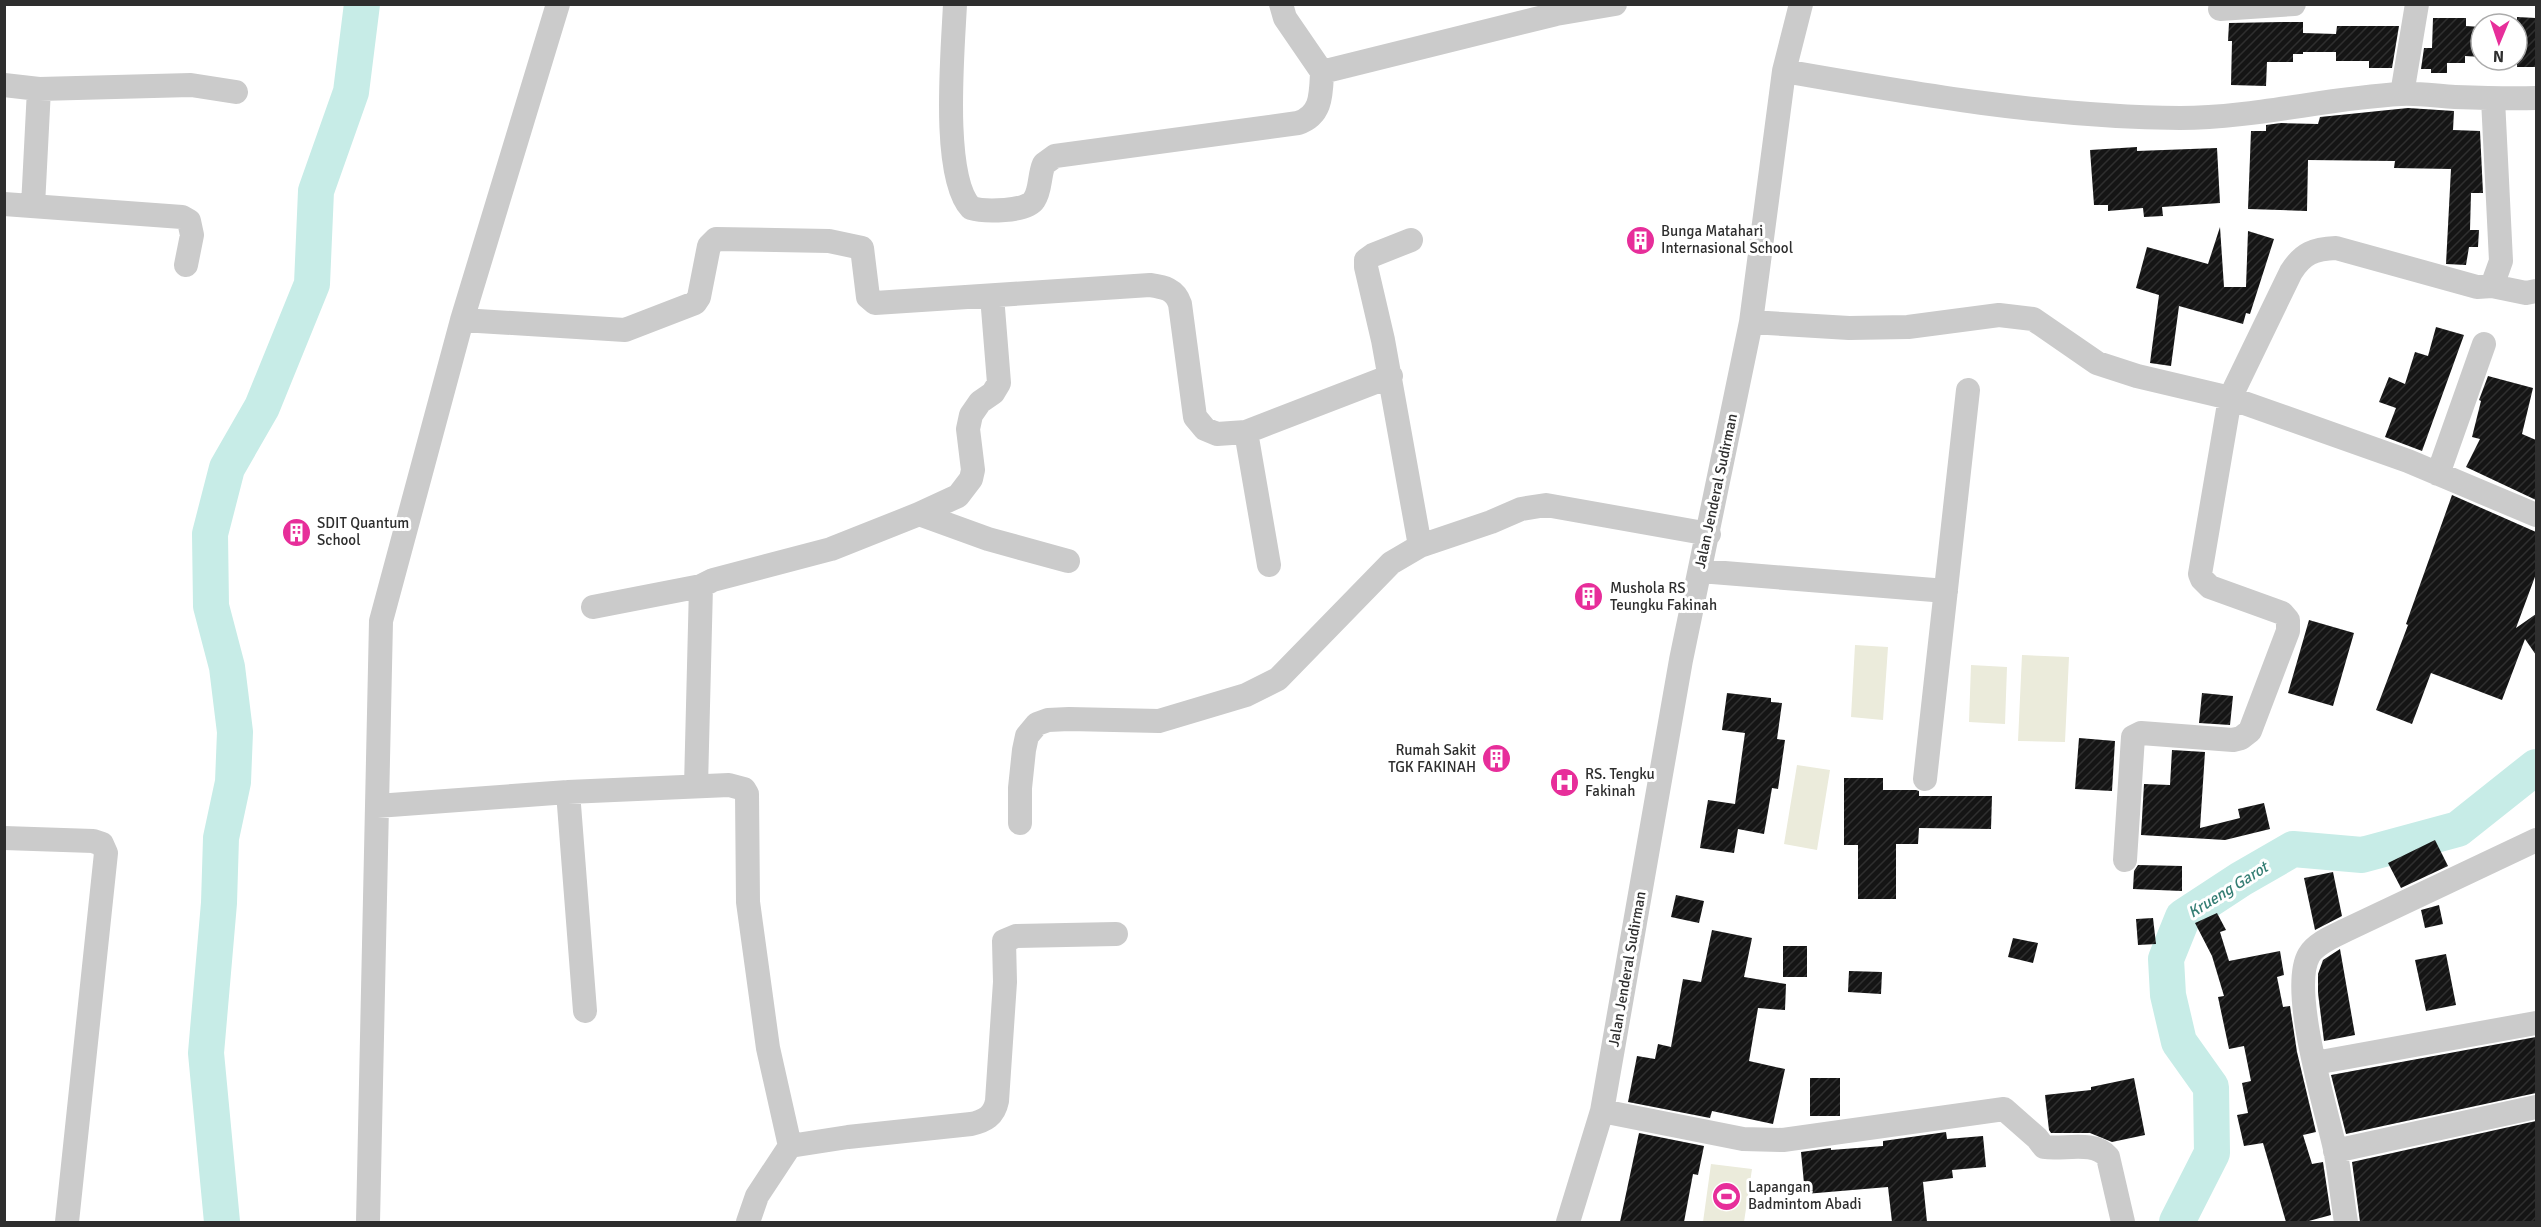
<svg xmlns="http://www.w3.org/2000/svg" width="2541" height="1227" font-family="Signika,sans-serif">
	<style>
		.garden { fill: #ebebdb }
		.water { fill: #c7ece7 }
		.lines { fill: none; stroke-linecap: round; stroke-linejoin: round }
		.river { stroke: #c7ece7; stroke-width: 36 }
		.building { fill: url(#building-hatch) }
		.minor { stroke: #cbcbcb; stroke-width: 24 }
		.labels { text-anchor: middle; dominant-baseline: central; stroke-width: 6; stroke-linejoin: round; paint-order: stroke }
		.poi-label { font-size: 15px; fill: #2e2e2e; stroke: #fff; text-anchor: start }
		.street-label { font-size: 15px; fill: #2e2e2e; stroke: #fff }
		.water-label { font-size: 16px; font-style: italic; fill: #357e74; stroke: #fff }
	</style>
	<defs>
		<pattern id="building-hatch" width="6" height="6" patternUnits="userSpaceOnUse" patternTransform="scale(1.5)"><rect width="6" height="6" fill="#151515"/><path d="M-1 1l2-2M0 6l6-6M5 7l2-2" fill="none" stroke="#2f2f2f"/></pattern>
	</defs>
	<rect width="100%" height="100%" fill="#fff"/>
	<path class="garden" d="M1855 645 1888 647 1883 720 1851 717Z
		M2022 655 2069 657 2065 742 2018 741Z
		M1971 665 2007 667 2005 724 1969 722Z
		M1797 765 1830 770 1817 850 1784 844Z
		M1711 1164 1752 1169 1744 1222H1703Z"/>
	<path class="water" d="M213 1175 226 1176 231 1222H214Z"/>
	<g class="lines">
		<path class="river" d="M222 1222 206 1053 219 903 221 838 233 782 235 732 227 667 211 606 210 534 227 468 262 407 312 284 316 191 351 92 362 4
			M2177 1222 2212 1153 2211 1087 2179 1042 2168 995 2166 959 2183 917 2241 879 2293 849 2362 855 2458 829 2536 767"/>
	</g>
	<path class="building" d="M2517 17 2536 18V67H2517Z
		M2433 18H2466V26L2481 27V57L2465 56V63H2447V73H2431V69H2421L2424 48H2432Z
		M2282 22H2303V33L2336 34 2337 26H2399L2392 68H2369V61H2336V52H2303V54H2293V62H2267L2266 86 2231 85 2232 41H2228L2229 23Z
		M2408 108 2454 111 2453 130 2480 131 2483 193H2471L2470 230H2479L2478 247H2469L2466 265 2446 264 2451 169 2394 168 2395 161 2308 160 2307 211 2248 209 2251 131H2266V125L2281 123 2318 124 2320 117Z
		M2137 147V151L2217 148 2220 203 2162 207 2163 216 2144 217 2143 208 2108 211V205H2094L2090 150Z
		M2220 227 2224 287H2246L2248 231 2274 239 2250 314 2246 313 2243 324 2179 306 2171 366 2150 363 2159 295 2136 288 2147 247 2208 264Z
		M2436 327 2464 335 2422 451 2385 437 2396 408 2379 402 2389 377 2405 384 2415 352 2428 356Z
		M2488 376 2533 388 2522 434 2536 440V500L2466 467 2480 439 2472 437 2481 401 2479 400Z
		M2452 495 2536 532V574L2516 628 2536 614V655L2525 639 2502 700 2431 673 2412 724 2376 710 2408 625 2406 624Z
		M2309 620 2354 633 2333 706 2288 693Z
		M1727 693 1771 698V702L1782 703 1777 739 1785 740 1778 789 1772 788 1764 834 1738 829 1734 853 1700 848 1708 800 1735 804 1745 733 1722 730Z
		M2202 693 2233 696 2230 725 2199 723Z
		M2079 738 2115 741 2112 791 2075 789Z
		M2172 750 2205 752 2200 828 2240 818 2238 809 2264 803 2270 829 2225 840 2141 835 2144 784 2170 785Z
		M1844 778H1883V790H1916L1919 791V796H1992L1991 829 1919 828 1918 844H1896V899H1858V845H1844Z
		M2435 840 2448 866 2401 888 2388 863Z
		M2138 865 2182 866V891L2133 889 2134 871Z
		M2333 872 2342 916 2315 930 2304 878Z
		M1676 895 1704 901 1699 923 1671 917Z
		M2439 905 2443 924 2425 928 2421 910Z
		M2217 913 2226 930 2220 932 2229 961 2280 951 2284 975 2277 977 2283 1007 2290 1006 2297 1052 2316 1132 2303 1135 2312 1164 2323 1162 2331 1215 2305 1222H2286L2263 1143 2244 1146 2237 1115 2248 1113 2242 1083 2251 1081 2244 1046 2229 1049 2218 997 2224 996 2212 956 2195 923Z
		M2153 918 2156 944 2138 945 2136 919Z
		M1712 930 1752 938 1744 977 1786 984 1785 1010 1758 1008 1749 1061 1785 1069 1773 1124 1712 1111 1710 1118 1628 1102 1637 1056 1655 1059 1658 1044 1671 1047 1683 979 1701 982Z
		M2013 938 2038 943 2033 963 2008 957Z
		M1783 946H1807V977H1783Z
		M2340 949 2355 1035 2324 1041 2318 993V974L2323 960Z
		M2446 954 2456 1005 2426 1011 2415 960Z
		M1849 971 1882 972 1881 994 1848 992Z
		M2536 1037V1093L2346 1134 2331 1075Z
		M1810 1078H1840V1116H1810Z
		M2134 1078 2145 1135 2112 1142 2090 1133H2051L2049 1130 2045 1095 2091 1090V1087Z
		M2536 1121V1222H2360L2352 1162Z
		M1946 1132 1947 1139 1983 1136 1986 1167 1952 1170 1953 1178 1923 1182 1927 1222H1892L1888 1187 1805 1194 1801 1152 1831 1148V1150L1883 1146V1141Z
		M1639 1133 1704 1146 1698 1175 1693 1174 1684 1222H1620Z"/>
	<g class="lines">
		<path class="minor" d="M955 4C953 50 941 176 971 208 984 212 1027 212 1034 200 1041 190 1039 175 1044 164L1055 156 1298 123C1322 115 1321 94 1322 72L1556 14 1615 4
			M1281 4 1285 18 1322 72
			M2220 9 2294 4
			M1784 71C1915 94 2046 117 2180 118 2254 118 2326 98 2401 94 2418 93 2437 96 2455 97 2482 98 2509 99 2536 98
			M4 85 39 89 191 85 236 92
			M2402 94 2417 4
			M4 204 182 217 189 221 192 235 186 265
			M33 206 39 89
			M1411 240 1373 255 1366 260V267L1383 340 1420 546
			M2492 286 2526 293 2536 291
			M462 320 625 330 695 303 699 297 709 246 716 239 829 241 862 248 868 297 875 303 1150 285C1164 287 1175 289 1180 304L1195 417 1205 429 1217 434 1246 432 1391 376
			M1751 322 1849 328 1908 327 1999 315 2033 319 2097 363 2137 376 2230 398 2408 461 2536 515
			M1246 432 1269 565
			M2438 474 2484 344
			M919 514 988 539 1068 561
			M1700 571 1946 591
			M593 607 701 586
			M1925 779 1968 390
			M696 786 701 586 713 580 831 549 919 514 958 496 971 479 973 470 968 429 971 415 980 402 993 393 999 383 992 296
			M568 792 585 1011
			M377 806 568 792 729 785 744 789 747 794 748 902 768 1048 790 1146 848 1137 971 1124C985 1121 994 1116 997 1101L1005 982 1004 941 1016 936 1116 934
			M1020 823V788L1024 750 1027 736 1037 724 1048 720 1069 719 1159 721 1246 695 1278 679 1391 563 1420 546 1491 522 1521 509 1546 505 1709 534
			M4 838 93 841 102 844 106 853 67 1222
			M2125 860 2133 737 2141 733 2233 740 2241 738 2250 731 2288 631V620L2282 613 2210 587 2202 579 2200 574 2230 398 2291 272C2303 253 2314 249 2336 248L2477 287 2492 286 2501 261 2493 99
			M2315 1063 2536 1023
			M1602 1111 1743 1139 1783 1140 2004 1109 2037 1138 2044 1147C2064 1150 2094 1140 2108 1157L2123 1222
			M2335 1151 2536 1107
			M368 1222 381 621 462 320 558 4
			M748 1222 757 1196 790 1146
			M1568 1222 1602 1111 1681 660 1751 322 1784 71 1801 4
			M2346 1222C2342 1198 2340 1174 2335 1149 2326 1108 2289 989 2309 955 2316 943 2334 936 2346 930L2536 840"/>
	</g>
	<defs>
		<symbol id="building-disc" viewBox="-11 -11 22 22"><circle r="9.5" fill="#e72e9a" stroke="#fff"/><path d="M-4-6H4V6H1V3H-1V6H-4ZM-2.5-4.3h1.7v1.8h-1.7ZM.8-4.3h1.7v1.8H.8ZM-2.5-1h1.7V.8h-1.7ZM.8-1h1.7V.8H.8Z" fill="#fff"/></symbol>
		<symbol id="hospital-disc" viewBox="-11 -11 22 22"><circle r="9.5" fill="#e72e9a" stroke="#fff"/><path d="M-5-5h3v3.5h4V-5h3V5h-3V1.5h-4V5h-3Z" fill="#fff"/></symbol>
		<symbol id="stadium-disc" viewBox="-11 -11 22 22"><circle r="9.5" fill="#e72e9a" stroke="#fff"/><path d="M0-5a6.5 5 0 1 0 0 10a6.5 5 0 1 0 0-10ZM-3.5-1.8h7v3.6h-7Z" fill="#fff"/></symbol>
	</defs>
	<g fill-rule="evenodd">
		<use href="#building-disc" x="1624" y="224" width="33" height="33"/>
		<use href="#building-disc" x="280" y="516" width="33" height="33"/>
		<use href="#building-disc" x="1572" y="580" width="33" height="33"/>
		<use href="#building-disc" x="1480" y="742" width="33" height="33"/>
		<use href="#hospital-disc" x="1548" y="766" width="33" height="33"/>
		<use href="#stadium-disc" x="1710" y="1180" width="33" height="33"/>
	</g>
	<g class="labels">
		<g class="poi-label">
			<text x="1661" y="231">Bunga Matahari<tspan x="1661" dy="17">Internasional School</tspan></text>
			<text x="317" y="523">SDIT Quantum<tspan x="317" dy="17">School</tspan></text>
			<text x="1610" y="588">Mushola RS<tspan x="1610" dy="17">Teungku Fakinah</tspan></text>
			<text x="1476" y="750" text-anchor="end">Rumah Sakit<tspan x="1476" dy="17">TGK FAKINAH</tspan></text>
			<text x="1585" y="774">RS. Tengku<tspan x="1585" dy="17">Fakinah</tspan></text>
			<text x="1748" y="1187">Lapangan<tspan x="1748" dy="17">Badmintom Abadi</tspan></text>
		</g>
		<g class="street-label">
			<text transform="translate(1716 491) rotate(-78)">Jalan Jenderal Sudirman</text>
			<text transform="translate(1627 969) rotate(-80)">Jalan Jenderal Sudirman</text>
		</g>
		<g class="water-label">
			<text transform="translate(2228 890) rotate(-32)">Krueng Garot</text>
		</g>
	</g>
	<rect width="2541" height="1227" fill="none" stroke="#2e2e2e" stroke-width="12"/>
	<g transform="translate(2499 42) rotate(182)"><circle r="28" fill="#ffffff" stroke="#ababab" stroke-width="1.5"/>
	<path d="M0-4.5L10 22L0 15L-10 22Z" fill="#e72e9a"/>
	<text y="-9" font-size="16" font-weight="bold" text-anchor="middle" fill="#2e2e2e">N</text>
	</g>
</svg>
